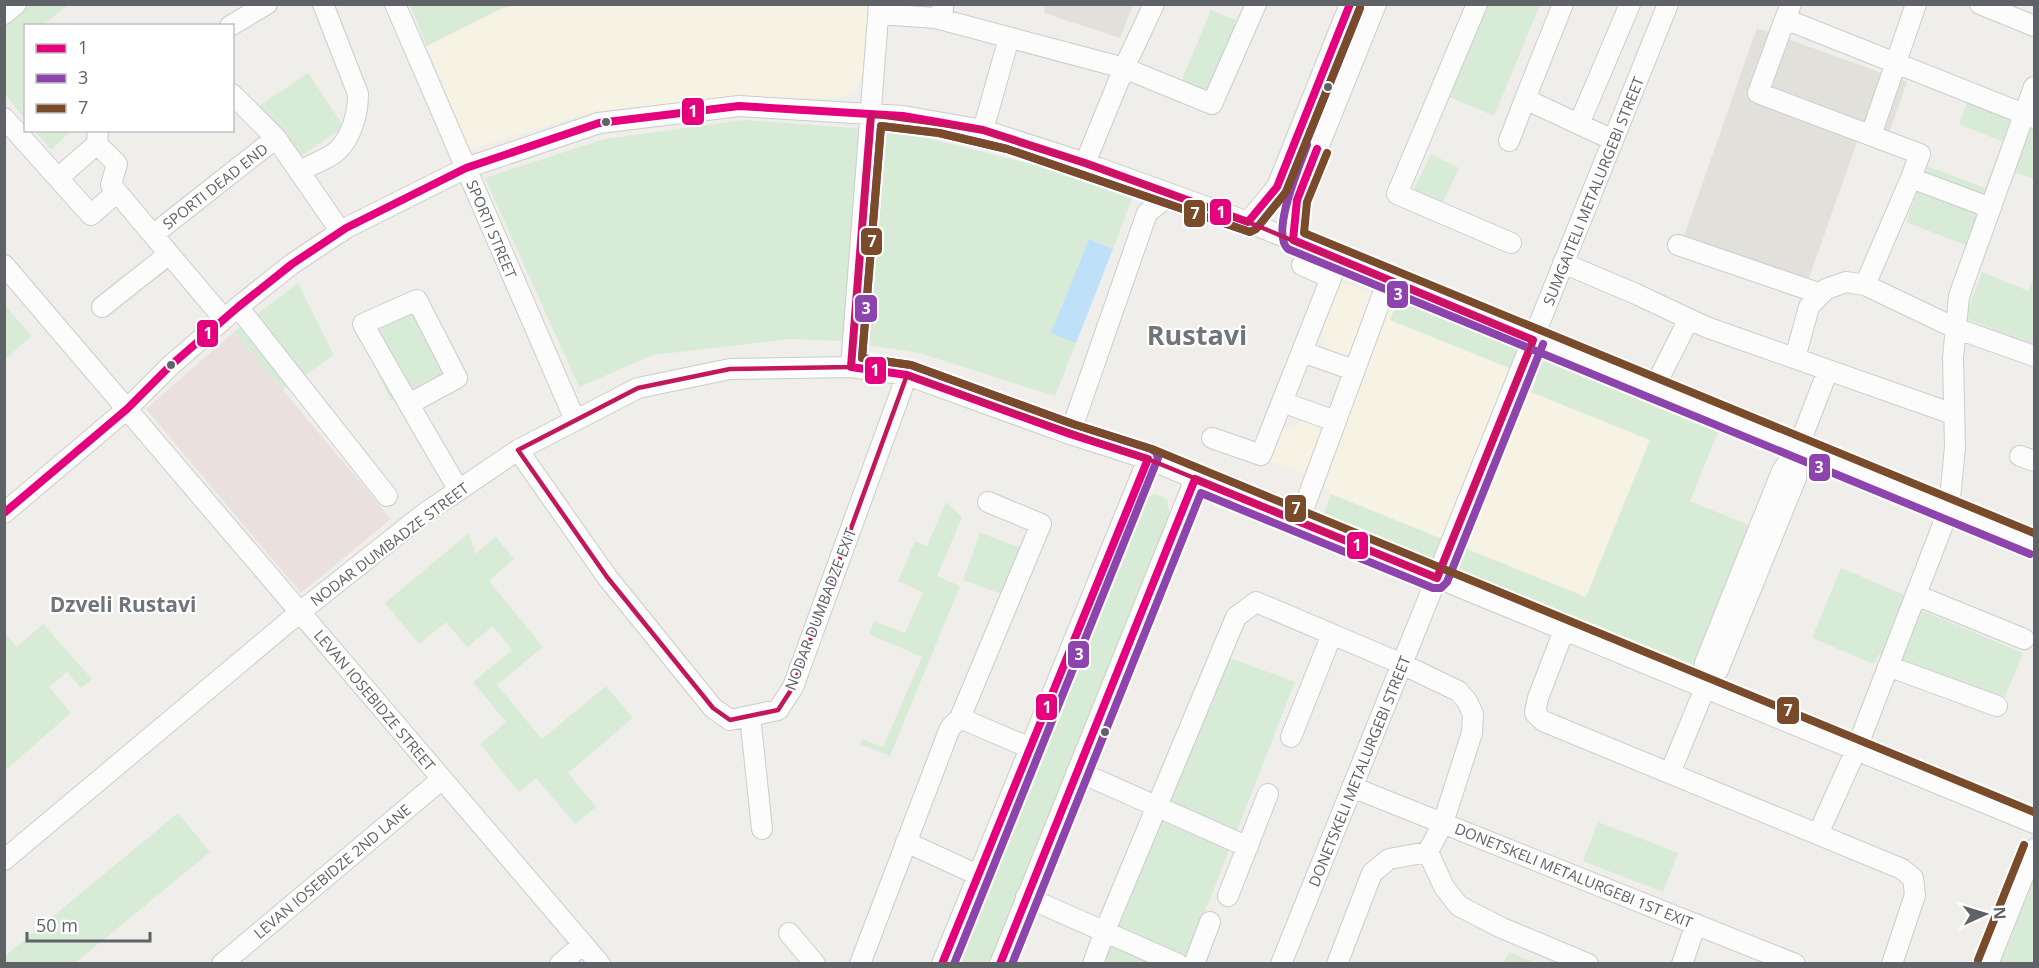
<svg xmlns="http://www.w3.org/2000/svg" width="2039" height="968" font-family="'Open Sans',sans-serif">
	<style>
		.commercial { fill: #f7f3e4 }
		.education { fill: #e2e0da }
		.medical { fill: #eae0de }
		.green { fill: #d8ebd6 }
		.water { fill: #bfe0f9 }
		.lines { fill: none; stroke-linecap: round; stroke-linejoin: round }
		.minor-casing { stroke: #cbcccc; stroke-width: 22 }
		.minor { stroke: #fdfcfc; stroke-width: 20 }
		.bus-1-casing { stroke: #fff; stroke-width: 12 }
		.bus-2-casing { stroke: #fff; stroke-width: 12 }
		.bus-3-casing { stroke: #fff; stroke-width: 12 }
		.bus-1 { stroke: #e5007d; stroke-width: 8 }
		.bus-2 { stroke: #8e44ad; stroke-width: 8 }
		.bus-3 { stroke: #7a4b2a; stroke-width: 8 }
		.marked { fill: none; stroke: #c2185b; stroke-width: 4.5; stroke-linejoin: round }
		.bus-dot { fill: #5f6368; stroke: #fff; stroke-width: 2 }
		.labels { text-anchor: middle; dominant-baseline: central; stroke-width: 4.5; stroke-linejoin: round; paint-order: stroke }
		.street-label { font-size: 15px; fill: #5f6368; stroke: #fff }
		.district-label { font-size: 21px; font-weight: bold; fill: #70757a; stroke: #fff }
		.town-label { font-size: 27px; font-weight: bold; fill: #70757a; stroke: #fff }
		.line-badge { stroke: #fff; stroke-width: 2 }
		.badge-label { font-size: 16px; text-anchor: middle; font-weight: bold; fill: #fff }
	</style>
	<rect width="100%" height="100%" fill="#efeeea"/>
	<path class="commercial" d="M516 5H872L864 70 855 90 838 98H745L596 111 469 149 427 46 503 8Z
		M1341 282 1397 303 1390 319 1537 379 1532 392 1650 440 1587 598 1331 494 1321 479 1267 460 1280 432 1302 421 1332 429 1358 360 1332 356 1321 335Z"/>
	<path class="education" d="M1045 5V4L1133 5 1120 38 1044 13Z
		M1757 28 1907 82 1886 142 1860 133 1808 281 1684 236Z"/>
	<path class="medical" d="M234 332 391 519 301 593 146 409Z"/>
	<path class="green" d="M30 5H68L43 25 26 26 25 119 5 94 4 27Z
		M410 5H516L503 8 427 46Z
		M1485 5H1540L1494 116 1447 96Z
		M1211 10 1240 22 1205 106 1176 94Z
		M308 73 344 127 294 161 258 107Z
		M1967 102 2034 128V179L2012 171 1981 251 1906 222 1927 166 1985 188 2003 142 1959 124Z
		M745 120 903 132 1059 171 1133 196 1113 249 1089 239 1052 333 1076 343 1055 396 919 353 842 341 789 339 653 355 579 387 485 178 604 139Z
		M35 131H71L51 150Z
		M1431 154 1459 168 1439 210 1410 197Z
		M1982 272 2028 291 2034 276V345L1964 318Z
		M298 283 334 355 283 390 234 332Z
		M427 300 459 368 391 401 359 333Z
		M1397 303H1429L1722 422 1690 501 1755 528 1697 668 1324 513 1331 494 1586 597 1650 440 1531 392 1536 379 1390 320Z
		M4 305 32 336 5 359H4Z
		M1155 494 1167 499 1170 515 989 963 955 964 1143 499Z
		M946 502 962 517 937 576 960 586 890 756 860 744 862 739 883 747 922 657 869 634 874 621 905 633 923 592 898 581 915 541 927 546Z
		M469 533 475 554 496 537 514 559 489 581 543 647 497 685 542 739 606 686 633 718 568 773 596 807 575 824 536 778 519 792 480 744 506 722 473 682 512 650 493 626 467 647 446 622 419 644 385 603Z
		M980 533 1022 548 1005 595 963 580Z
		M1841 568 1909 597 1906 604 2023 653 2002 705 1879 654 1874 664 1812 638Z
		M43 624 92 679 81 688 67 672 49 687 71 713 8 768 4 764 5 633 17 647Z
		M1227 657 1295 682 1185 963 1100 964Z
		M178 813 210 852 75 963H5V956Z
		M1598 822 1678 853 1663 892 1583 861Z
		M2034 874V963H1998Z
		M1509 952 1535 963H1504Z"/>
	<path class="water" d="M1089 239 1113 249 1076 343 1051 333Z"/>
	<g class="lines">
		<defs>
			<path id="minor" d="M395 4 575 420
				M1477 4 1397 194 1511 243
				M1791 4 1785 19 2034 118
				M1980 4 2034 26
				M4 14 16 4
				M879 14 936 18 943 10V4
				M936 18 1124 68 1212 104 1256 4
				M1785 19 1758 93 1920 154 1911 178 1991 208
				M230 26 267 4
				M232 94 276 138 341 232
				M1525 99 1563 4
				M4 118 91 215 117 192
				M1579 124 1630 4
				M98 130 97 144 117 164 111 185 224 319
				M983 130 1009 38
				M1871 135 1916 4
				M1509 141 1525 99 1613 140
				M1085 163 1124 68 1154 4
				M299 171C310 165 327 160 337 151 352 137 358 113 358 94L323 4
				M58 178 97 144
				M1248 222 1277 187 1350 4
				M154 234 276 138
				M1293 240 1297 200 1376 4
				M1678 245 1821 294
				M1563 263 1636 294 1706 327 1953 414
				M4 265 600 964
				M1865 285 1911 178
				M102 307 169 254
				M238 307 387 496
				M1302 352 1354 370
				M1795 358 1809 307 1826 289 1846 282 1865 285 1955 328 2034 356
				M851 367 879 4
				M1654 388 1689 319
				M1282 402 1335 421
				M409 404 457 378 417 300 363 324C395 380 426 435 459 490
				M1070 434 1147 213 1171 194
				M1212 438 1261 455 1331 278 1302 265
				M1798 448 1828 370
				M518 450 607 577 713 708 730 720 778 710 793 687 907 375
				M2020 456 2034 461
				M4 513 127 409 170 366 238 307 292 264 346 228 466 168 599 123 739 106 903 116 983 130 1085 163 1248 222 2034 544
				M1299 521 1388 280
				M1916 595 2024 639
				M1564 630 1538 698 1535 713 1543 721 1902 869 1913 878 1915 895 1892 964
				M1888 666 1997 706
				M750 716 762 829
				M960 718 1030 748
				M1291 737 1332 634
				M1077 771 1248 847
				M1670 773 1705 688 1718 670 1796 478 1798 448 1782 471 1705 663V688
				M1352 787 1795 964
				M1818 834 1856 750 1949 509 1955 447 1953 358 1959 296 2034 87
				M906 842 978 875
				M1428 852 1444 887 1459 906 1502 928 1588 964
				M4 860 300 612 425 513 518 450 638 388 730 369 851 367 907 375 1070 434 1148 459 2034 823
				M1228 896 1268 794
				M1026 897 1178 964
				M789 933 815 964
				M222 964 442 779
				M560 964 583 944
				M860 964 950 728 960 718 1041 524 988 502
				M942 964 1148 459
				M1000 964 1195 479
				M1093 964 1104 933 1236 617 1256 602 1402 664 1458 691 1467 701 1473 714 1472 733 1443 823 1428 852 1389 859 1372 873 1337 964
				M1194 964 1210 922
				M1281 964 1668 4
				M1682 964 1696 924
				M1988 964 2034 849"/>
		</defs>
		<use href="#minor" class="minor-casing"/>
		<use href="#minor" class="minor"/>
		<defs>
			<path id="bus-1" d="M871 115 851 367 907 375 1070 434 1148 459 942 964
				M4 513 127 409 170 366 238 307 292 264 346 228 466 168 599 123 739 106 903 116 983 130 1085 163 1248 222 1277 187 1350 4
				M1000 964 1195 479 1437 578 1532 343 1533 340 1293 240 1297 200 1317 149"/>
			<path id="bus-2" d="M1307 145C1300 165 1270 233 1288 249L2030 554
				M954 964 1158 458 1156 452 1151 449 1073 424 911 365 862 358 881 126 939 133 1007 149 1250 232 1256 229 1286 192 1360 8
				M1012 964 1201 493 1433 588H1441L1447 582 1543 344"/>
			<path id="bus-3" d="M1360 8 1286 192 1256 229 1250 232 1007 149 939 133 881 126 862 358 911 365 1073 424 1152 449 2034 812
				M1327 153 1307 202 1304 233 2034 533
				M1978 960 2024 845"/>
		</defs>
		<use href="#bus-1" class="bus-1-casing"/>
		<use href="#bus-2" class="bus-2-casing"/>
		<use href="#bus-3" class="bus-3-casing"/>
		<use href="#bus-1" class="bus-1"/>
		<use href="#bus-2" class="bus-2"/>
		<use href="#bus-3" class="bus-3"/>
	</g>
	<path class="marked" d="M871 115 983 130 1085 163 1248 222 1533 340 1437 578 1148 459 907 375 793 687 778 710 730 720 713 708 607 577 518 450 638 388 730 369 851 367Z"/>
	<g class="bus-dot">
		<circle cx="1328" cy="87" r="5"/>
		<circle cx="606" cy="122" r="5"/>
		<circle cx="171" cy="365" r="5"/>
		<circle cx="1105" cy="732" r="5"/>
	</g>
	<g class="labels">
		<g class="street-label">
			<text transform="translate(215 186) rotate(-38)">SPORTI DEAD END</text>
			<text transform="translate(1593 191) rotate(-68)">SUMGAITELI METALURGEBI STREET</text>
			<text transform="translate(492 229) rotate(67)">SPORTI STREET</text>
			<text transform="translate(389 544) rotate(-37)">NODAR DUMBADZE STREET</text>
			<text transform="translate(820 609) rotate(-69)">NODAR DUMBADZE EXIT</text>
			<text transform="translate(375 700) rotate(50)">LEVAN IOSEBIDZE STREET</text>
			<text transform="translate(1359 771) rotate(-68)">DONETSKELI METALURGEBI STREET</text>
			<text transform="translate(332 871) rotate(-40)">LEVAN IOSEBIDZE 2ND LANE</text>
			<text transform="translate(1574 875) rotate(22)">DONETSKELI METALURGEBI 1ST EXIT</text>
		</g>
		<g class="district-label">
			<text x="123" y="604">Dzveli Rustavi</text>
		</g>
		<g class="town-label">
			<text x="1197" y="334">Rustavi</text>
		</g>
	</g>
	<g class="line-badge">
		<rect x="681" y="97" width="24" height="29" rx="6" fill="#e5007d"/>
		<rect x="1209" y="198" width="23" height="28" rx="6" fill="#e5007d"/>
		<rect x="1183" y="199" width="23" height="29" rx="6" fill="#7a4b2a"/>
		<rect x="860" y="227" width="23" height="29" rx="6" fill="#7a4b2a"/>
		<rect x="1386" y="280" width="23" height="29" rx="6" fill="#8e44ad"/>
		<rect x="854" y="294" width="24" height="29" rx="6" fill="#8e44ad"/>
		<rect x="196" y="319" width="23" height="29" rx="6" fill="#e5007d"/>
		<rect x="864" y="356" width="23" height="29" rx="6" fill="#e5007d"/>
		<rect x="1808" y="453" width="23" height="29" rx="6" fill="#8e44ad"/>
		<rect x="1284" y="494" width="23" height="29" rx="6" fill="#7a4b2a"/>
		<rect x="1346" y="531" width="23" height="29" rx="6" fill="#e5007d"/>
		<rect x="1067" y="640" width="23" height="29" rx="6" fill="#8e44ad"/>
		<rect x="1035" y="693" width="23" height="28" rx="6" fill="#e5007d"/>
		<rect x="1776" y="696" width="24" height="29" rx="6" fill="#7a4b2a"/>
	</g>
	<g class="badge-label">
		<text x="693" y="117">1</text>
		<text x="1221" y="218">1</text>
		<text x="1195" y="219">7</text>
		<text x="872" y="247">7</text>
		<text x="1398" y="300">3</text>
		<text x="866" y="314">3</text>
		<text x="208" y="339">1</text>
		<text x="875" y="376">1</text>
		<text x="1819" y="473">3</text>
		<text x="1296" y="514">7</text>
		<text x="1357" y="551">1</text>
		<text x="1079" y="660">3</text>
		<text x="1047" y="713">1</text>
		<text x="1788" y="716">7</text>
	</g>
	<rect width="2039" height="968" fill="none" stroke="#5f6368" stroke-width="12"/>
	<rect x="24" y="24" width="210" height="108" fill="#ffffff" stroke="#bfc1c3" stroke-width="1.5"/>
	<rect x="36" y="44" width="30" height="9" fill="#e5007d" stroke="#bfc1c3" stroke-width="1.5"/>
	<text x="78" y="54" font-size="18" fill="#5f6368">1</text>
	<rect x="36" y="74" width="30" height="9" fill="#8e44ad" stroke="#bfc1c3" stroke-width="1.5"/>
	<text x="78" y="84" font-size="18" fill="#5f6368">3</text>
	<rect x="36" y="104" width="30" height="9" fill="#7a4b2a" stroke="#bfc1c3" stroke-width="1.5"/>
	<text x="78" y="114" font-size="18" fill="#5f6368">7</text>
	<g transform="translate(1985 914) rotate(86)" stroke="#ffffff" stroke-width="4.5" paint-order="stroke">
	<path d="M0-4.5L10 22L0 15L-10 22Z" fill="#5f6368"/>
	<text y="-9" font-size="16" font-weight="bold" text-anchor="middle" fill="#5f6368">N</text>
	</g>
	<path d="M27 932v9h123v-9" fill="none" stroke="#5f6368" stroke-width="3"/>
	<text x="36" y="932" font-size="18" fill="#5f6368" stroke="#ffffff" stroke-width="4.5" paint-order="stroke">50 m</text>
</svg>
